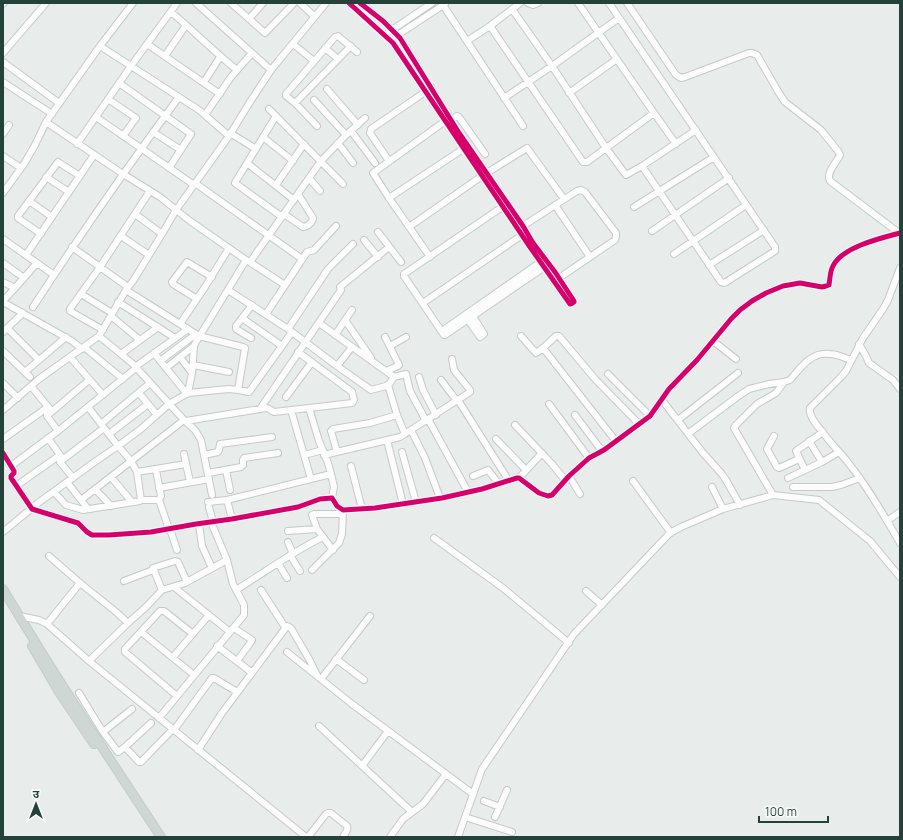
<svg xmlns="http://www.w3.org/2000/svg" width="903" height="840" font-family="Manrope,'Noto Sans Devanagari',sans-serif">
	<style>
		.lines { fill: none; stroke-linecap: round; stroke-linejoin: round }
		.minor-casing { stroke: #c5cac8; stroke-width: 8 }
		.major-casing { stroke: #c3ccc9; stroke-width: 10 }
		.minor { stroke: #fcfcfc; stroke-width: 6 }
		.major { stroke: #cfd7d5; stroke-width: 8 }
		.cycleway-casing { stroke: #f7fbf9; stroke-width: 8 }
		.cycleway { stroke: #d6006c; stroke-width: 5 }
	</style>
	<rect width="100%" height="100%" fill="#e8edeb"/>
	<g class="lines">
		<defs>
			<path id="minor" d="M196 3 271 70
				M231 3 264 32 265 33 294 3
				M300 3 314 16
				M349 3 393 43 530 247 570 304H571L574 302V301L555 272 533 243 523 226 459 133 400 38 383 21 360 3
				M528 3 533 5 538 3
				M578 3 654 113 676 144
				M609 3 775 247V251L726 282 724 283 721 282 642 166
				M627 3 676 75 681 78 685 77 749 53H752L757 55 779 93 785 102 821 130 838 151 840 155 839 157C835 164 826 173 830 181L899 233
				M3 4 4 3
				M443 5 523 126
				M512 9 552 66 606 148 626 175 642 166 696 130
				M171 12C194 31 214 52 237 70
				M249 19 263 3
				M490 26 583 162H587L654 113
				M389 32 432 3
				M396 36 445 4
				M467 41 490 26 520 3
				M147 44 220 94
				M293 44 314 61
				M100 46 133 3
				M325 48 338 59
				M3 53 46 3
				M165 56 186 25
				M3 62 59 103
				M3 82 52 114
				M204 82 220 57
				M119 83 191 134 169 168
				M327 89 358 125
				M569 93 617 59
				M504 98 552 66 619 18
				M108 99 136 118 123 136
				M314 100 346 135
				M295 103 351 46
				M269 109 343 184
				M205 115 231 77 252 53
				M276 116 236 181 235 183 282 217
				M96 117 194 185
				M451 120 457 116 459 117 485 154
				M46 122 100 46 199 110 229 136 176 210 162 234 133 281 126 290 99 336
				M317 126 295 103 286 96V94L335 37 338 36 357 52
				M351 131 375 163
				M153 132 181 150
				M230 133 256 149
				M3 134 9 125
				M229 136 250 102 271 70 326 3
				M263 137 293 161
				M338 143 353 163
				M77 144 131 66 177 3
				M3 156 21 168
				M389 161 370 133 371 129 428 90
				M247 163 294 200
				M46 177 69 192
				M309 178 320 191
				M195 183 302 259
				M276 185 304 144
				M3 193 24 164 35 145 46 122 120 172 160 197 190 221 246 260 196 342 194 346 192 373 188 393 169 404 141 429 118 446 96 461 38 503 3 532
				M389 198 466 147
				M29 201 52 217
				M505 205 404 274V276L444 335H445L546 266
				M555 205 590 257
				M634 207 714 157
				M135 214 162 234
				M284 214 303 227C307 227 313 222 313 218L298 194
				M523 226 577 191 581 190 585 192 616 233V237L615 240 559 278
				M409 227 482 176 527 148 564 199
				M652 231 729 178
				M378 232 401 262
				M41 234 18 218V216L58 162 80 176
				M121 236 149 255
				M3 239 54 275
				M364 240 378 257
				M72 247 128 287
				M674 254 746 205
				M26 255 94 155
				M430 257 389 198 373 173 448 119
				M248 261 285 285
				M250 262 321 161 346 135 365 118
				M3 263 24 278
				M709 265 764 230
				M900 268 888 300 883 309 863 338 846 371 841 377 810 408C808 417 819 427 824 434 832 445 842 454 850 465 869 489 885 517 900 543
				M3 282 15 288
				M126 290 199 336 243 347 245 348 238 390
				M228 290 288 329 337 366 371 390 386 386 390 383 394 377 406 374 410 391 426 421
				M81 294 112 313
				M197 299 173 284 172 282 187 262 212 277
				M3 301 15 288 37 263
				M3 302 72 341 82 349
				M118 302 175 338
				M423 303 525 233
				M33 307C80 235 128 166 179 97
				M266 314 307 252 314 250 336 226
				M111 316 140 340
				M466 317 480 337 484 334 471 313
				M242 318 282 346
				M345 320 371 358
				M319 323 394 377
				M180 324 205 287 229 248
				M7 328 39 360
				M288 329 328 269 353 244
				M103 330 70 311V309L100 267 150 191
				M442 331 542 261
				M3 332 23 313
				M335 335 352 310
				M521 336 536 353 543 348 556 336H559L595 379 639 424
				M385 337 399 365 398 366 386 371
				M251 338 236 329V326L252 305
				M713 341 736 359
				M859 344 866 356 869 363 893 380 900 389
				M390 346 406 337
				M84 347 123 379
				M543 348 615 440
				M3 351 30 377
				M298 352 352 392 354 400 352 403 309 408 319 441 328 463 331 474 334 487 332 498
				M154 353 187 394
				M121 354 158 327
				M70 357 103 395
				M180 357 192 373
				M160 361 196 334
				M193 365 229 372
				M337 366 352 347
				M135 367 188 329
				M166 368 194 346
				M25 372 66 337
				M608 374 650 416
				M419 377 423 390 436 415
				M441 380 457 401
				M3 383 18 398
				M388 385 397 415 405 434
				M31 386 49 408 50 409 47 413V416L58 431
				M139 393 157 415
				M188 393 229 389 238 390 249 392 292 332
				M286 397 312 362
				M458 400 509 481
				M662 400 703 453 721 473 726 480 740 505
				M549 404 589 458
				M260 409 341 290 340 287 389 247
				M3 410 39 379 99 336 133 364 184 420 195 430 201 440 212 495
				M291 410 311 479
				M48 415 89 380
				M575 415 602 451
				M428 419 468 492
				M678 420 738 373
				M186 421 266 408C270 408 271 411 274 412L309 408
				M101 424 150 383
				M515 425 552 464 565 480
				M411 430 425 458 440 498
				M689 433 737 397 749 389 769 384 784 382 790 380C801 367 812 351 830 354 837 354 845 358 851 360
				M109 434 148 404
				M774 436 767 449 777 467 779 468 799 459
				M48 438 62 458
				M3 439 48 407
				M496 439 526 470
				M387 440 403 504
				M809 441 822 462
				M337 452 331 431 333 429 370 423 397 415
				M402 452 416 502
				M3 453 14 471V473L11 476V478L32 509 78 523 87 532 92 535H109L151 532 196 524 232 519 298 507 320 499 332 498 337 506 343 510 375 508 442 498 482 489 517 478H519L539 493 548 496 552 495 569 476 589 458 604 450 650 416 669 389 697 360 731 319 740 310 752 301 766 293 783 286 800 283 822 287 826 286 829 285C830 279 830 271 833 266 842 247 881 238 900 233
				M184 454 190 482
				M204 455 218 452 219 450 220 444 272 437
				M304 455 323 450
				M324 455 400 437 470 392V390L454 370 452 359
				M11 466 58 431 136 368
				M351 466 362 509
				M156 470 161 496 159 500 169 529
				M226 470 230 490
				M805 470 796 451 823 432
				M137 472 186 464
				M208 473 241 467 243 465V460L244 458 278 453
				M473 476 488 470 499 484
				M569 476 580 494
				M111 477 132 502
				M73 478 60 462 61 461 104 428
				M519 478 542 453
				M788 478 822 462 839 452
				M633 481 671 533
				M67 482 88 509
				M16 486 60 455
				M712 487 723 509
				M793 487H832L841 485 860 478
				M159 488 209 479
				M95 489 111 506
				M54 492 66 505 83 510 140 501 141 500 137 472 131 461 118 446 88 407
				M773 495 734 428 736 425 757 404 776 393 784 382
				M81 500 184 420
				M141 500H159
				M227 500 232 519
				M208 502 227 500 331 474
				M209 507 213 522
				M887 521 900 512
				M199 524 202 546 212 568
				M170 529 177 550
				M288 531 317 529
				M434 538 503 588 569 643
				M288 542 293 554
				M333 550 317 529 312 515 314 514H343
				M290 555 300 571
				M49 556 80 583 115 611 128 623
				M278 563 287 578
				M312 570 339 543 342 534 343 510
				M124 581 153 570
				M174 587 230 632
				M162 590 153 568 175 561 178 562 187 582
				M236 590C265 572 292 552 323 537
				M261 590 285 627
				M586 591 602 605
				M19 616 39 620 47 624 89 661 306 837
				M47 624 80 583
				M234 628 252 640 251 642 237 661
				M141 632 194 675
				M217 646 251 672
				M287 652 352 704 473 794
				M173 657 209 615
				M336 659 364 680
				M89 661 128 623 146 607 162 590 185 583 227 560 211 522
				M321 679 370 616
				M79 693 103 732 118 752 125 747 151 723
				M177 696 125 652V649L160 611H164L193 634
				M159 718 244 615V605L233 584 227 560
				M319 726 412 812
				M174 730 212 678H214L237 692
				M103 732 132 709
				M125 747 139 762H141L173 729
				M198 750 222 713 287 626 291 628 309 659 317 675
				M362 766 388 731
				M484 801 500 807
				M465 817 512 832
				M495 817 507 790
				M308 837 326 814 328 813H331L347 826C349 830 345 833 343 837
				M390 837 403 819 423 804 446 774
				M458 837 482 769 574 634 670 533 681 527 723 509 773 495 819 500 870 541 900 577"/>
			<path id="major" d="M3 589C53 673 107 755 161 837
				M32 646 59 692 94 744"/>
		</defs>
		<use href="#minor" class="minor-casing"/>
		<use href="#major" class="major-casing"/>
		<use href="#minor" class="minor"/>
		<use href="#major" class="major"/>
		<defs>
			<path id="cycleway" d="M349 3 393 43 530 247 570 304H571L574 302V301L555 272 533 243 523 226 459 133 400 38 383 21 360 3
				M3 453 14 471V473L11 476V478L32 509 78 523 87 532 92 535H109L151 532 196 524 232 519 298 507 320 499 332 498 337 506 343 510 375 508 442 498 482 489 517 478H519L539 493 548 496 552 495 569 476 589 458 604 450 650 416 669 389 697 360 731 319 740 310 752 301 766 293 783 286 800 283 822 287 826 286 829 285C830 279 830 271 833 266 842 247 881 238 900 233"/>
		</defs>
		<use href="#cycleway" class="cycleway-casing"/>
		<use href="#cycleway" class="cycleway"/>
	</g>
	<rect width="903" height="840" fill="none" stroke="#24423a" stroke-width="8"/>
	<g transform="translate(36 804)" stroke="#f7fbf9" stroke-width="3" paint-order="stroke">
	<path d="M0-3L7 15L0 10L-7 15Z" fill="#24423a"/>
	<text y="-6" font-size="11" font-weight="bold" text-anchor="middle" fill="#24423a">उ</text>
	</g>
	<path d="M759 816v6h69v-6" fill="none" stroke="#24423a" stroke-width="2"/>
	<text x="765" y="816" font-size="12" fill="#24423a" stroke="#f7fbf9" stroke-width="3" paint-order="stroke">100 m</text>
</svg>
